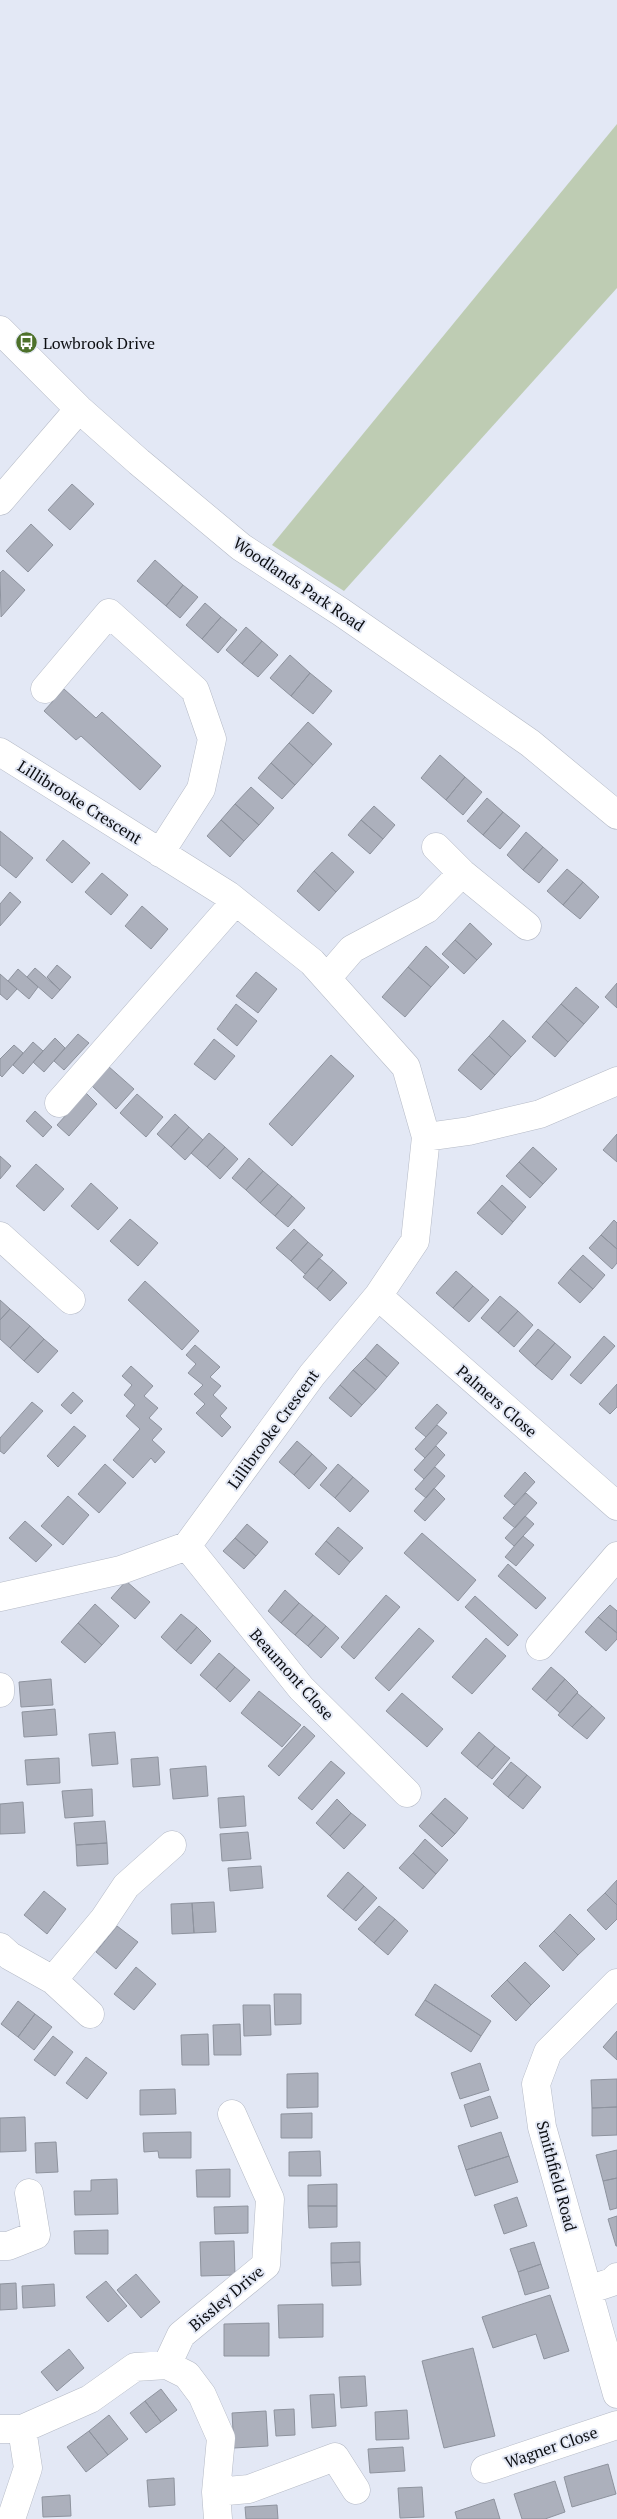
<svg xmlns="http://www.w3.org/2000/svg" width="617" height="2519" font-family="'PT Serif',serif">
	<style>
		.green { fill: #beccb3 }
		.building { fill: #acb0bc; stroke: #8e939e }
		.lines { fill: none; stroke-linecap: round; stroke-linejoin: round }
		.minor-casing { stroke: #b5bac6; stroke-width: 29 }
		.minor { stroke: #fff; stroke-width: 28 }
		.labels { text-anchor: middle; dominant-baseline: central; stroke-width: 4; stroke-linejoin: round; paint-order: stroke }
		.poi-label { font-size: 16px; fill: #0c0e12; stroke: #e3e8f5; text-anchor: start }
		.street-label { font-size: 16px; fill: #0c0e12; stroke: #e3e8f5 }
	</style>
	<rect width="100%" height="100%" fill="#e3e8f5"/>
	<path class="green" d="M617 124V288L344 591 272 545Z"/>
	<path class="building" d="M72 484 94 504 70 530 48 510Z
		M31 524 53 545 28 572 6 551Z
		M155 560 183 585 166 606 137 581Z
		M3 570 25 590 1 617 0 573Z
		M183 585 198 597 180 618 166 606Z
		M205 603 221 617 202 639 186 625Z
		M221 617 237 630 218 653 202 639Z
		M246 627 262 641 242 664 226 650Z
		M262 641 278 655 258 677 242 664Z
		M290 655 310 673 291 696 270 678Z
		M310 673 332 691 313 714 291 696Z
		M64 689 96 718 102 712 161 766 140 790 81 736 76 740 44 711Z
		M308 722 332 744 313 765 289 743Z
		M289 743 313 765 295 785 271 763Z
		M440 755 465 777 446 800 421 778Z
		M271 763 295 785 282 799 258 778Z
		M465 777 482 792 463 815 446 800Z
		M251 787 274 808 259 825 235 804Z
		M487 798 503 812 483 835 467 821Z
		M235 804 259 825 244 841 221 820Z
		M374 806 395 825 383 839 361 820Z
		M503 812 520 826 500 849 483 835Z
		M221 820 244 841 230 857 207 836Z
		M361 820 383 839 370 854 348 835Z
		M0 831 33 858 16 878 0 865Z
		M526 832 543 847 523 870 507 855Z
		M63 840 90 863 72 883 46 860Z
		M543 847 558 860 539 883 523 870Z
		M332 852 354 872 336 892 314 871Z
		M567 869 583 882 563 905 547 891Z
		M314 871 336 892 319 911 297 891Z
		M102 873 128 895 111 915 85 892Z
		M583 882 599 897 580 919 563 905Z
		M10 892 21 902 0 926V904Z
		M142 906 168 929 151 949 125 926Z
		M470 923 492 944 477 960 455 940Z
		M455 940 477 960 464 974 442 954Z
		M426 946 449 967 431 987 408 967Z
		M57 965 71 977 60 990 47 977Z
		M408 967 431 987 405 1017 382 997Z
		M35 968 60 990 52 999 27 977Z
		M18 969 38 987 29 999 8 981Z
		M256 972 277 989 258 1013 236 996Z
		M0 974 17 989 7 1000 0 994Z
		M617 983V1008L605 997Z
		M576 987 599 1007 584 1024 561 1004Z
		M236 1004 257 1021 237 1046 217 1029Z
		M561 1004 584 1024 568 1042 546 1021Z
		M503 1020 526 1041 511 1057 489 1036Z
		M546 1021 568 1042 555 1057 532 1037Z
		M78 1034 89 1043 64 1070 54 1061Z
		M489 1036 511 1057 495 1075 472 1054Z
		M55 1038 65 1048 44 1072 33 1062Z
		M214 1039 235 1056 215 1080 194 1064Z
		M33 1042 43 1051 23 1074 13 1065Z
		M14 1045 23 1053 2 1077 0 1075V1059Z
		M472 1054 495 1075 481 1090 458 1070Z
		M331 1055 354 1076 292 1146 269 1124Z
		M108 1066 134 1089 116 1109 91 1085Z
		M86 1093 97 1104 69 1136 57 1125Z
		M137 1094 163 1117 146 1137 120 1113Z
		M35 1111 52 1127 43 1137 26 1121Z
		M175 1114 189 1127 171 1147 157 1134Z
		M189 1127 203 1140 185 1160 171 1147Z
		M209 1133 225 1147 207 1167 191 1153Z
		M617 1134V1162L603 1150Z
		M225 1147 238 1159 220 1179 207 1167Z
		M533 1147 557 1169 543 1184 519 1162Z
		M0 1156 11 1166 0 1179Z
		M249 1158 263 1171 246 1190 232 1178Z
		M519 1162 543 1184 530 1198 506 1176Z
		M36 1164 64 1189 44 1211 16 1186Z
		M263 1171 278 1184 260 1203 246 1190Z
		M91 1183 118 1208 98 1230 71 1206Z
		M278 1184 292 1196 275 1216 260 1203Z
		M502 1185 526 1207 513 1222 489 1200Z
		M292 1196 305 1208 288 1227 275 1216Z
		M489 1200 513 1222 502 1235 477 1213Z
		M130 1219 158 1243 138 1266 110 1241Z
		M614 1220 617 1223V1249L601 1235Z
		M294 1229 308 1242 291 1261 276 1248Z
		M601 1235 617 1249V1263L612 1269 589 1248Z
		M308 1242 323 1255 305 1274 291 1261Z
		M583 1255 605 1275 593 1289 570 1269Z
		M319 1258 333 1270 317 1289 303 1277Z
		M570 1269 593 1289 580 1303 558 1283Z
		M333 1270 347 1283 330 1301 317 1289Z
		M456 1271 473 1286 453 1308 436 1293Z
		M145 1281 199 1331 182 1350 128 1300Z
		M473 1286 489 1300 469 1322 453 1308Z
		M500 1296 518 1311 498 1333 481 1318Z
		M0 1300 10 1309 0 1320Z
		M10 1309 30 1326 10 1348 0 1339V1320Z
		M518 1311 533 1325 514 1347 498 1333Z
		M30 1326 44 1339 24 1361 10 1348Z
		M538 1329 555 1343 535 1366 519 1351Z
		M604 1336 615 1346 581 1384 570 1375Z
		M44 1339 58 1351 38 1373 24 1361Z
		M555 1343 571 1357 552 1380 535 1366Z
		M377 1344 399 1363 387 1377 365 1358Z
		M195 1345 220 1367 210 1377 221 1386 213 1395 227 1408 220 1416 231 1427 222 1437 196 1413 205 1404 194 1394 203 1385 188 1373 196 1364 186 1355Z
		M365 1358 387 1377 376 1390 353 1370Z
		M131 1366 153 1386 144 1396 158 1408 149 1418 162 1429 152 1440 165 1452 155 1463 151 1458 133 1478 113 1460 140 1429 126 1416 135 1405 124 1395 132 1385 122 1376Z
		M353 1370 376 1390 362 1405 340 1385Z
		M617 1384V1407L610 1414 599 1404Z
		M340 1385 362 1405 351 1417 329 1398Z
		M73 1392 83 1401 71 1414 61 1405Z
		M32 1402 43 1411 4 1454 0 1451V1438Z
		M437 1404 447 1413 426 1437 415 1428Z
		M437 1425 447 1433 425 1458 415 1449Z
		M74 1426 86 1436 58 1467 47 1456Z
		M297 1441 312 1454 294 1475 279 1462Z
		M436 1446 445 1455 424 1479 414 1470Z
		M312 1454 327 1468 309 1489 294 1475Z
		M105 1464 126 1483 99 1513 78 1494Z
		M338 1464 353 1477 335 1498 320 1485Z
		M435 1467 445 1476 426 1498 415 1489Z
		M525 1472 535 1482 514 1505 504 1496Z
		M353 1477 369 1491 350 1512 335 1498Z
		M434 1488 445 1499 425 1521 414 1511Z
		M526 1493 537 1503 515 1528 503 1518Z
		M68 1496 89 1515 63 1545 41 1526Z
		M525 1516 534 1524 514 1546 505 1538Z
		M25 1521 52 1545 36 1562 9 1538Z
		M247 1524 268 1542 256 1556 235 1538Z
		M338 1527 363 1548 350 1562 326 1541Z
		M422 1533 476 1580 458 1601 404 1553Z
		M523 1536 534 1545 516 1566 505 1557Z
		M235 1538 256 1556 244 1569 223 1551Z
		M326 1541 350 1562 339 1575 315 1554Z
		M508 1564 546 1598 536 1609 498 1576Z
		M126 1581 150 1602 135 1619 111 1598Z
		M285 1590 299 1603 281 1623 268 1611Z
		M386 1595 400 1607 354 1659 341 1647Z
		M475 1596 518 1635 508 1646 465 1607Z
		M299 1603 313 1615 295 1635 281 1623Z
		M95 1604 119 1626 102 1645 78 1623Z
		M610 1605 617 1611V1633L598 1617Z
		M181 1614 197 1627 176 1651 161 1637Z
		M313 1615 326 1626 308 1646 295 1635Z
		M598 1617 617 1633V1639L606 1651 585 1632Z
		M78 1623 102 1645 85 1663 61 1642Z
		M326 1626 339 1638 321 1658 308 1646Z
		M197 1627 211 1641 191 1664 176 1651Z
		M419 1628 434 1641 389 1691 375 1678Z
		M486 1638 506 1656 472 1694 452 1677Z
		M219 1653 235 1667 216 1689 200 1675Z
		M235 1667 250 1680 230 1702 216 1689Z
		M551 1667 565 1679 546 1701 532 1689Z
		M51 1679 53 1705 21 1707 19 1682Z
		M565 1679 578 1692 560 1713 546 1701Z
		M259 1691 301 1725 282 1747 241 1713Z
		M402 1693 443 1729 427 1747 386 1711Z
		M577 1693 592 1706 572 1727 558 1715Z
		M592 1706 605 1718 587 1739 572 1727Z
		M55 1709 57 1735 24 1737 22 1712Z
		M304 1726 315 1736 279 1776 268 1766Z
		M115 1732 118 1764 92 1766 89 1734Z
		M479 1732 495 1746 477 1767 461 1753Z
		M495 1746 510 1758 492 1779 477 1767Z
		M158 1757 160 1785 133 1787 131 1759Z
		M59 1758 60 1783 27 1785 25 1760Z
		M331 1761 345 1773 312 1810 298 1798Z
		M511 1762 527 1775 508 1797 493 1784Z
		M206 1766 208 1796 173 1799 170 1769Z
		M527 1775 541 1787 523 1809 508 1797Z
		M92 1789 93 1816 65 1818 62 1791Z
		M244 1796 246 1826 220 1828 218 1798Z
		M445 1798 468 1818 455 1834 431 1813Z
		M337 1799 351 1813 330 1836 316 1823Z
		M23 1802 25 1833 0 1834V1804Z
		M351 1813 366 1825 344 1849 330 1836Z
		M431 1813 455 1834 442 1847 419 1826Z
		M105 1821 107 1843 76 1845 74 1823Z
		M248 1832 251 1859 222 1861 220 1834Z
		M425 1839 448 1860 436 1874 413 1853Z
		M107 1843 108 1864 77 1866 76 1845Z
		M413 1853 436 1874 423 1889 399 1868Z
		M261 1866 263 1888 230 1891 228 1868Z
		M348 1872 364 1886 343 1910 327 1896Z
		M617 1880V1905L605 1893Z
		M364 1886 377 1898 356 1921 343 1910Z
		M44 1891 66 1909 47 1934 24 1915Z
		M605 1893 617 1905V1919L606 1930 587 1910Z
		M214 1902 216 1932 194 1933 192 1903Z
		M192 1903 194 1933 172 1934 171 1904Z
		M379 1906 395 1919 374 1943 358 1929Z
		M570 1914 595 1939 578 1955 554 1931Z
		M395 1919 408 1931 388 1955 374 1943Z
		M117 1926 138 1942 116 1969 96 1952Z
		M554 1931 578 1955 563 1971 539 1946Z
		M525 1962 550 1986 531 2005 507 1980Z
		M136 1967 156 1984 134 2010 114 1994Z
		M507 1980 531 2005 516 2021 491 1996Z
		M435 1984 491 2021 481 2036 425 2000Z
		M274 1994H301V2024L275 2025Z
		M425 2000 481 2036 471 2052 415 2015Z
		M18 2001 35 2014 18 2037 1 2024Z
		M243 2005H270L271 2035 244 2036Z
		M35 2014 52 2027 34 2050 18 2037Z
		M240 2024 241 2055H214L213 2025Z
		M617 2031V2060L603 2047Z
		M208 2034 209 2065H182L181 2035Z
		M53 2036 73 2052 55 2076 34 2060Z
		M86 2057 107 2073 87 2099 66 2083Z
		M480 2063 489 2090 460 2099 451 2073Z
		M318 2073V2107L287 2108V2074Z
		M617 2079V2107L592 2108 591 2080Z
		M175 2089 176 2114 140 2115V2090Z
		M490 2096 498 2118 471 2127 464 2105Z
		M617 2107V2135L592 2136V2108Z
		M312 2113V2138H281V2114Z
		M25 2117 26 2151 0 2152V2118Z
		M191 2132V2158H159L158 2151 144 2152 143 2133Z
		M501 2132 509 2156 466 2170 458 2146Z
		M56 2142 58 2172 36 2173 35 2143Z
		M617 2150V2178L603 2181 596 2155Z
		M320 2151 321 2176H289V2152Z
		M509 2156 518 2182 475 2196 466 2170Z
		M230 2169V2197H197L196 2170Z
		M617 2178V2208L610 2210 603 2181Z
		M117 2179 118 2214 75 2215 74 2191H91V2180Z
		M337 2184V2206H308V2185Z
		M517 2197 527 2226 504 2234 494 2205Z
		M248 2206V2233L215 2234 214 2207Z
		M308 2206H337V2227L309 2228Z
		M617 2216V2246H616L608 2219Z
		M108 2230V2254H75L74 2231Z
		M234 2241 235 2275 201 2276 200 2242Z
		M360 2242V2262L331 2263V2243Z
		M534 2242 541 2264 518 2272 510 2249Z
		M360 2262 361 2285 332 2286 331 2263Z
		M541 2264 549 2288 525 2295 518 2272Z
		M136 2274 160 2302 141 2318 117 2290Z
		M106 2281 127 2306 108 2322 86 2297Z
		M16 2283 17 2309 0 2310V2284Z
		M54 2284 55 2306 23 2308 22 2286Z
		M550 2295 569 2351 544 2359 536 2334 493 2348 482 2317Z
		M323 2304V2337L279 2338 278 2305Z
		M269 2323V2356H224V2324Z
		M473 2348 495 2436 444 2448 422 2361Z
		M69 2349 84 2368 57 2391 41 2372Z
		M365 2376 367 2406 341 2408 339 2377Z
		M161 2389 177 2410 161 2422 145 2401Z
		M334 2394 336 2426 312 2428 310 2395Z
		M145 2401 161 2422 146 2433 130 2413Z
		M294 2409 295 2435 276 2436 274 2410Z
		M407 2410 409 2439 376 2440 375 2412Z
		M266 2411 268 2446 234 2448 232 2413Z
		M109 2415 128 2439 108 2455 89 2431Z
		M89 2431 108 2455 86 2472 67 2447Z
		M403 2447 405 2471 370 2473 368 2449Z
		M608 2464 616 2494 572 2507 564 2477Z
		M174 2478 175 2505 149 2507 147 2480Z
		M555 2481 565 2512 545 2519H522L514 2494Z
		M422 2487 424 2517 400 2518 398 2488Z
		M70 2495 71 2516 43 2517 42 2497Z
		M494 2499 500 2519H457L455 2512Z
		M277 2505 278 2519H246L245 2507Z"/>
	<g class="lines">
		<defs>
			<path id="minor" d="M0 330 79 409 139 462 241 547 341 612 530 743 617 815
				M0 501 79 409
				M45 689 109 613 195 690 212 739 201 789 160 853
				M0 752 228 895 312 962 406 1067 426 1137 415 1241 378 1296 312 1375 187 1546 121 1570 0 1597
				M436 847 462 873 527 926
				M327 978 352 949 427 909 462 873
				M59 1103 235 902
				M426 1137 469 1131 540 1114 617 1081
				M0 1236 71 1300
				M378 1296 617 1506
				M187 1546 301 1688 407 1793
				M540 1646 617 1556
				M0 1687V1693
				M0 1947 10 1956 53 1980 90 2014
				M53 1980 104 1919 126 1886 172 1845
				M617 1983 548 2052 536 2084 542 2127 617 2394
				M0 2246H8L36 2235 29 2193
				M588 2290 612 2282 617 2277
				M167 2365 181 2335 266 2265 270 2199 232 2114
				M0 2429H22L90 2399 135 2367 167 2365 187 2375 202 2395 221 2438 216 2492 218 2519
				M485 2469 617 2425
				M216 2492 249 2489 335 2457 356 2490
				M11 2519 28 2468 22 2429"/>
		</defs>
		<use href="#minor" class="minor-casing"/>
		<use href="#minor" class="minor"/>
	</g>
	<defs>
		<symbol id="bus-disc" viewBox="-11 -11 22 22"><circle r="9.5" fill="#4d712a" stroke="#e3e8f5"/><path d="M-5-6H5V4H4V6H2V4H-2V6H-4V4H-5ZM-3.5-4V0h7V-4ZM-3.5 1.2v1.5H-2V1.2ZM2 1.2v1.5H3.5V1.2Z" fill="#fff"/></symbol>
	</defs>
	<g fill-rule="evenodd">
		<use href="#bus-disc" x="14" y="330" width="25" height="25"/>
	</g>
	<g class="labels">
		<g class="poi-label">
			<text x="43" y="343">Lowbrook Drive</text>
		</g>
		<g class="street-label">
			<text transform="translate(299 584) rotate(34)">Woodlands Park Road</text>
			<text transform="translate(80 802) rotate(32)">Lillibrooke Crescent</text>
			<text transform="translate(497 1401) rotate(41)">Palmers Close</text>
			<text transform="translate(273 1429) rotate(-54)">Lillibrooke Crescent</text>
			<text transform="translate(292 1674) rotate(48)">Beaumont Close</text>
			<text transform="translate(557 2176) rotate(75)">Smithfield Road</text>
			<text transform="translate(226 2298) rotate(-40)">Bissley Drive</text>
			<text transform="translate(551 2447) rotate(-19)">Wagner Close</text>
		</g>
	</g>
</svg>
